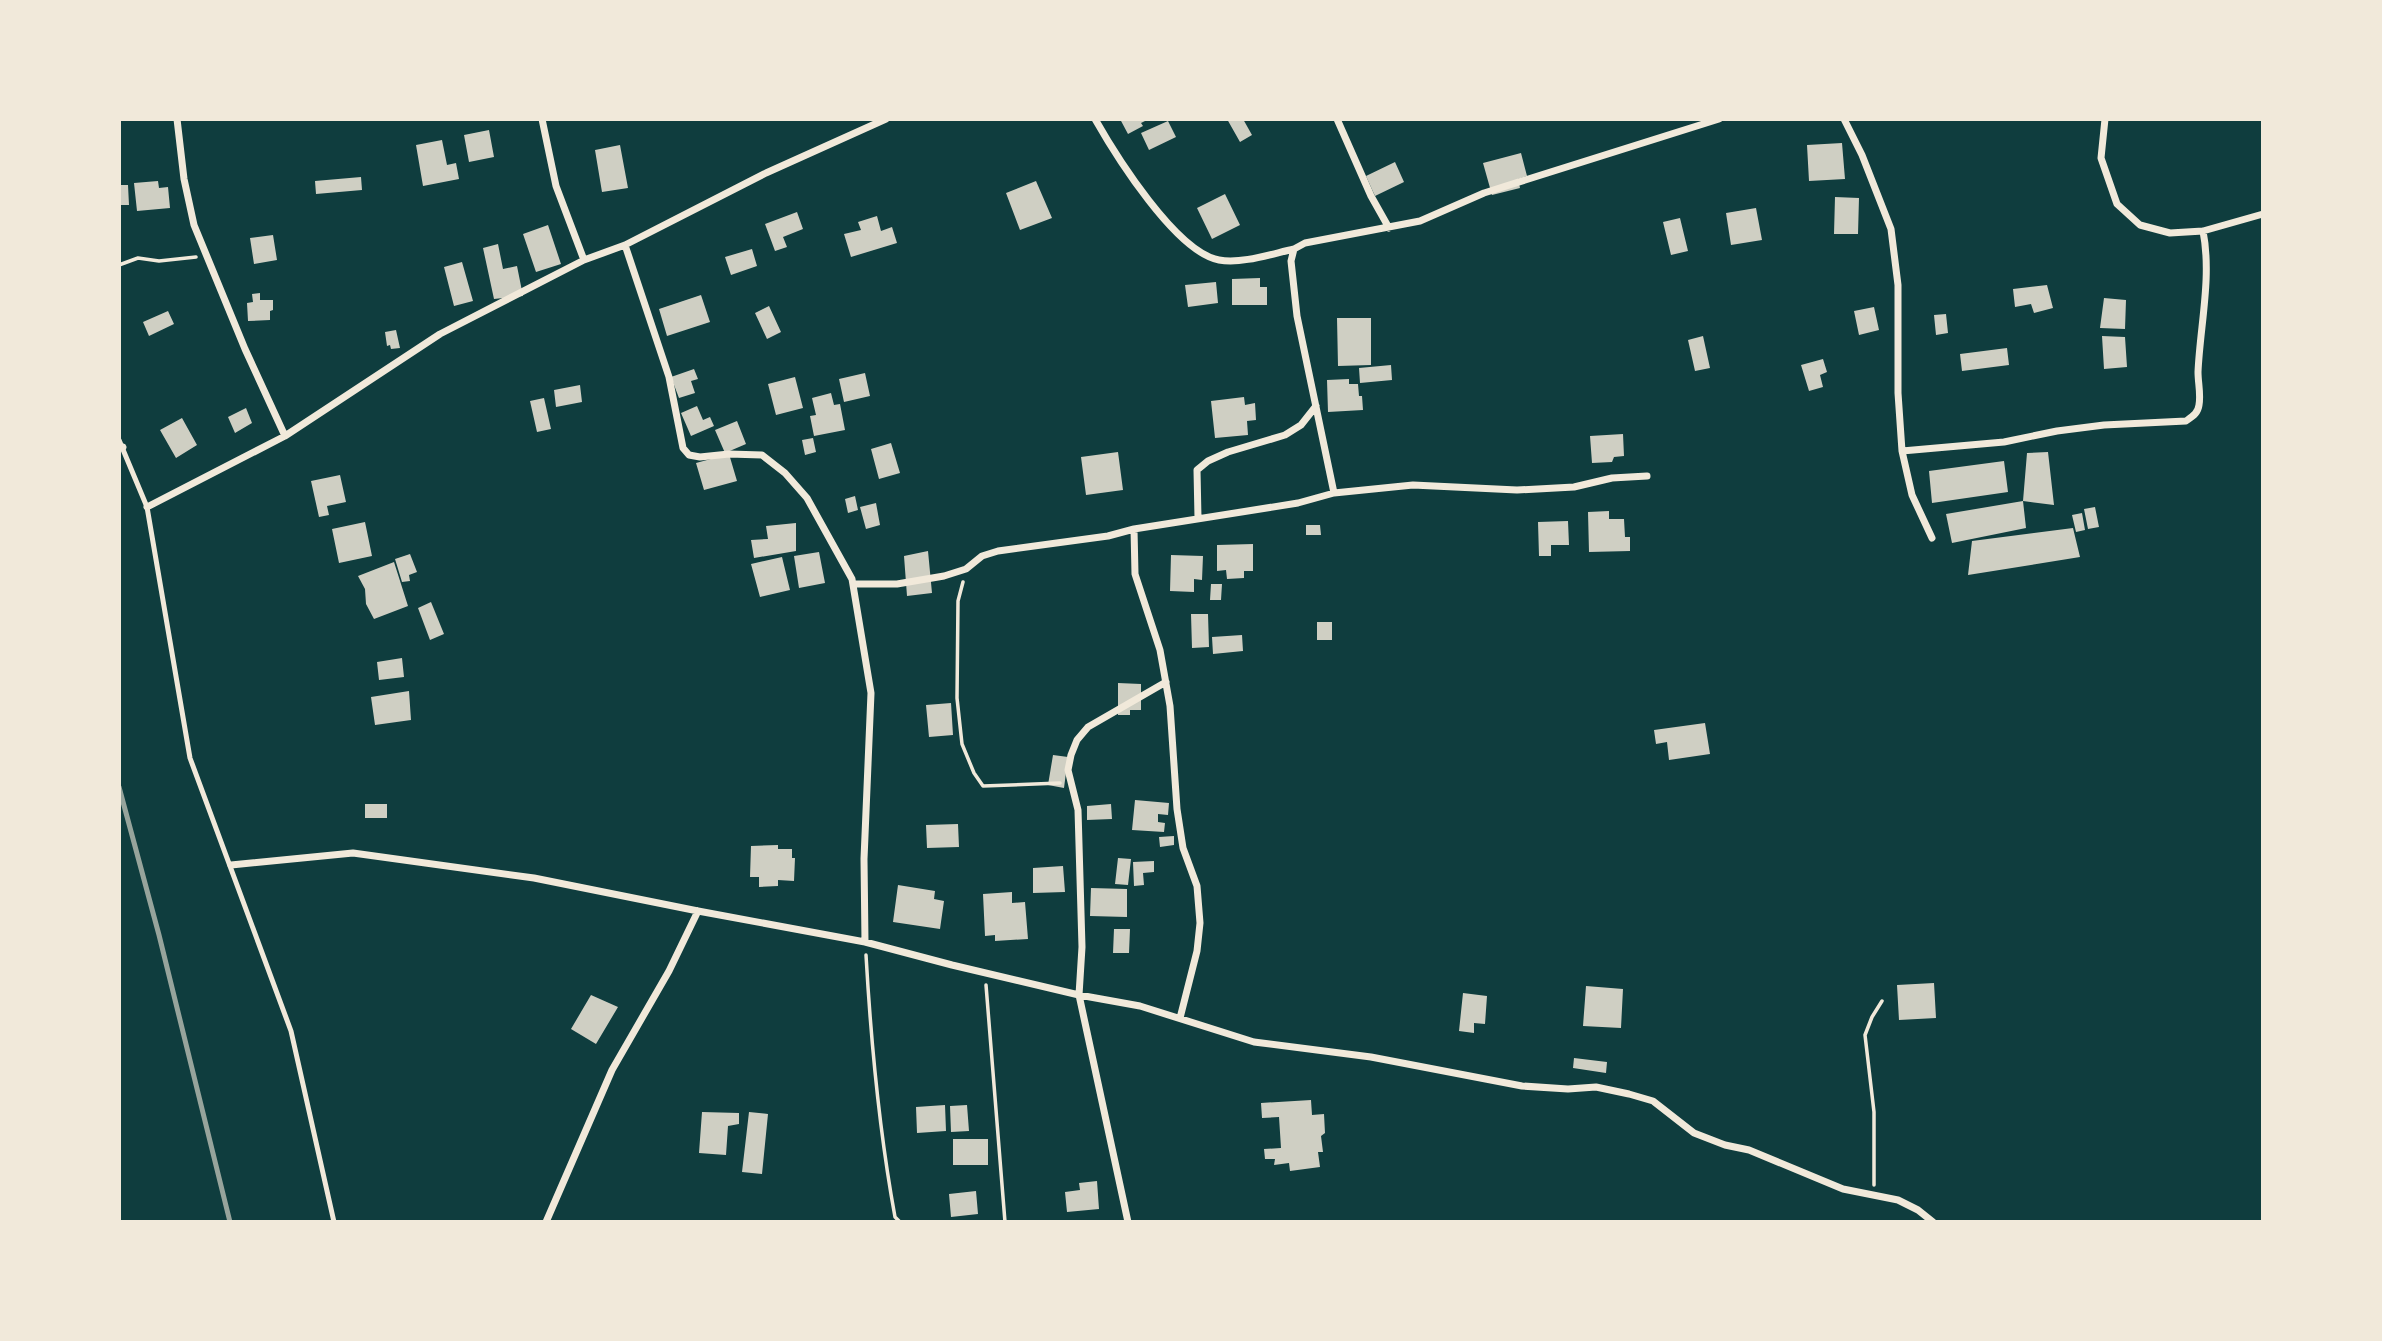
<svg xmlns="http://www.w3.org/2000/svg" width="2382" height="1341" font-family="'Nunito Sans',sans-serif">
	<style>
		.building { fill: #cfcfc3 }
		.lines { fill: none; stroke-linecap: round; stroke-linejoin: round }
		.path { stroke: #f1e9da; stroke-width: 3.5 }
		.service { stroke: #f1e9da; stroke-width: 5 }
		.minor { stroke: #f1e9da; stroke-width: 7 }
		.rail { stroke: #97a49c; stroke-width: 5 }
	</style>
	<rect width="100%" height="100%" fill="#0f3d3e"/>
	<path class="building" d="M1120 119H1149L1141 123 1143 126 1128 134Z
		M1227 119H1243L1252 135 1240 142Z
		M1168 121 1176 137 1149 150 1141 133Z
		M489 130 494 157 469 162 464 135Z
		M442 140 447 165 456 163 459 179 423 186 416 145Z
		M1842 143 1845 179 1809 181 1807 145Z
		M620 145 628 188 602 192 595 150Z
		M1521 153 1527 176 1518 179 1520 188 1492 195 1483 163Z
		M1395 162 1404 182 1375 196 1366 176Z
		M361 177 362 190 316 194 315 181Z
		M158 181 159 188 168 187 170 208 137 211 134 183Z
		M1036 181 1052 218 1020 230 1006 193Z
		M119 185H128L129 205H119Z
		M1225 194 1240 225 1212 239 1197 208Z
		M1835 197 1859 198 1858 234H1834Z
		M1756 208 1762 240 1731 245 1726 213Z
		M797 212 803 229 783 237 787 247 775 251 765 224Z
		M877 216 881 231 892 227 897 243 851 257 844 234 861 230 858 222Z
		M1680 218 1688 251 1671 255 1663 222Z
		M548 225 561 264 536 272 523 234Z
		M273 235 277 260 254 264 250 238Z
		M498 244 503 269 517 266 523 296 494 299 483 248Z
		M752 249 757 266 731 275 725 257Z
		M462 262 473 301 454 306 444 267Z
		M1260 278V287H1267V305H1232V279Z
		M1216 282 1218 303 1188 307 1185 285Z
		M2047 285 2053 308 2034 313 2031 304 2015 307 2013 289Z
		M260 293V300H273V310L270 311V320L248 321 247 303 253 302 252 294Z
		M701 295 710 322 667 336 659 309Z
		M2104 298 2126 300 2125 329 2100 328Z
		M769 306 781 332 767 339 755 313Z
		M1874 307 1879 330 1859 335 1854 311Z
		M168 311 174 324 149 336 143 322Z
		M1946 314 1948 333 1936 335 1934 315Z
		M1337 318H1371V365L1338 366Z
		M396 330 400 348 391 349 390 345 387 346 385 332Z
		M1703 336 1710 368 1695 371 1688 340Z
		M2102 336 2125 337 2127 367 2104 369Z
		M2007 348 2009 365 1962 371 1960 354Z
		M1823 359 1827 372 1820 375 1823 387 1809 391 1801 365Z
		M1391 365 1392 380 1360 383 1359 368Z
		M694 369 698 379 691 381 695 393 679 398 671 377Z
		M865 373 870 396 844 402 839 379Z
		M795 377 803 408 776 415 768 384Z
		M1349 379V384H1358L1359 396H1362L1363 410 1328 412 1327 380Z
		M580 385 582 402 556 407 554 390Z
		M831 393 834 405 840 404 845 430 814 436 810 416 816 415 812 398Z
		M1244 397 1245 405 1255 403 1256 420 1247 421 1248 435 1215 438 1211 401Z
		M544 398 551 429 537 432 530 401Z
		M697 406 703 420 710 417 714 426 691 436 681 413Z
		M246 408 252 423 235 433 228 417Z
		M182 418 197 445 176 458 160 430Z
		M737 421 746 444 725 453 715 430Z
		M1623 434 1624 456 1614 457 1612 462 1592 463 1590 436Z
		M813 438 816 452 805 455 802 440Z
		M891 443 900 473 879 479 871 449Z
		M1118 452 1123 490 1086 495 1081 457Z
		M2048 452 2054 505 2023 501 2026 528 1952 543 1946 514 2023 501 2027 453Z
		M729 454 737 481 704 490 696 463Z
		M2004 461 2008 492 1932 503 1929 471Z
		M340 475 346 502 327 506 329 515 319 517 311 481Z
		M855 496 858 510 848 513 845 499Z
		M876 503 880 525 866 529 860 507Z
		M2095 507 2099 527 2088 529 2084 509Z
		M1609 511V519H1624L1625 537H1630V551L1589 552 1588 512Z
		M2082 513 2085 530 2076 532 2072 515Z
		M1568 521 1569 545H1551V556H1539L1538 522Z
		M365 522 372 556 339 563 332 529Z
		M796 523V551L754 558 751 540 768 539 766 526Z
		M1306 525H1320L1321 535H1306Z
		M2073 528 2080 557 1968 575 1972 541Z
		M1253 544V571H1244V578L1227 579 1226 570 1217 571V545Z
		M928 551 932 593 907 596 904 556Z
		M819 552 825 583 799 588 794 556Z
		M410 554 417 572 409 575 410 581 402 582 395 559Z
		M1171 555 1203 556 1202 580 1194 579V592L1170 591Z
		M782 557 790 590 760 597 751 564Z
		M394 562 408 606 374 619 366 604 365 589 358 576Z
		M1211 584H1222L1221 600H1210Z
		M431 602 444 634 430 640 418 608Z
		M1191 614H1208L1209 647 1192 648Z
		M1317 622H1332V640H1317Z
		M1242 635 1243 651 1213 654 1212 637Z
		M402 658 404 677 379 680 377 662Z
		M1118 683 1141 684V710H1130V715H1118Z
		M409 691 411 720 375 725 371 697Z
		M951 703 953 735 929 737 926 705Z
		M1705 723 1710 754 1669 760 1667 742 1656 744 1654 730Z
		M1053 755 1068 757 1064 788 1048 785Z
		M1135 800 1169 803 1168 815 1158 814V822L1165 823 1164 832 1132 830Z
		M365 804H387V818H365Z
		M1111 804 1112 819 1087 820V806Z
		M958 824 959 847 927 848 926 825Z
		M1174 836V845L1160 847 1159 837Z
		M778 845V849H792V858H795L794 881 778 880V886L759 887V877H750L751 846Z
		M1118 858 1131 859 1128 885 1115 884Z
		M1154 861V872L1143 873 1144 885 1134 886 1133 862Z
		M1063 866 1065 892 1033 893V868Z
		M898 885 935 891 934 899 944 901 940 929 893 922Z
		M1091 888 1127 889V917L1090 916Z
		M1012 892V903L1025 902 1028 939 995 941V935L985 936 983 894Z
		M1114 929H1130L1129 953H1113Z
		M1934 983 1936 1018 1899 1020 1897 985Z
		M1586 986 1623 989 1621 1028 1583 1026Z
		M1463 993 1487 996 1485 1024 1474 1023V1033L1459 1031Z
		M591 995 618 1007 596 1044 571 1029Z
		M1574 1058 1607 1062 1606 1073 1573 1068Z
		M1311 1100 1312 1115 1324 1114 1325 1133 1321 1136 1323 1152H1318L1320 1167 1290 1171 1289 1163 1274 1165 1275 1159H1265L1264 1149 1281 1148 1279 1117 1262 1118 1261 1103Z
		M945 1105 946 1131 917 1133 916 1107Z
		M967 1105 969 1131 951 1132 950 1106Z
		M702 1112 739 1113V1124L728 1126 726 1155 699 1153Z
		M749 1112 768 1114 762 1174 742 1172Z
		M953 1139H988V1165H953Z
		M1097 1181 1099 1209 1067 1212 1065 1192 1080 1190 1079 1183Z
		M976 1191 978 1214 951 1217 949 1194Z"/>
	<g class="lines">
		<path class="path" d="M119 265 138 258 159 261 196 257
			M963 582 958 601 957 698 962 744 974 773 983 786 1060 783
			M866 955C871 1043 879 1130 895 1217L900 1222
			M986 985 1005 1222
			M1874 1185V1112L1865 1035 1872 1017 1882 1001"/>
		<path class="service" d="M119 440 147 507 190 758 291 1031 334 1222"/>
		<path class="minor" d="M177 119 184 179 194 225 245 349 285 436
			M542 119 556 186 584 260
			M1095 119C1116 156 1176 252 1219 260 1242 264 1271 254 1294 249
			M1337 119 1371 196 1389 228
			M1844 119 1862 155 1891 229 1898 285V393L1902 451 1912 495 1932 538
			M2105 119 2101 158 2117 204 2140 225 2170 233 2203 231 2263 214
			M625 245 669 377 683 448 689 455 700 457 729 454 762 455 785 473 807 498 852 579 871 693 864 859 865 942
			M119 448 123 447
			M1902 451 2004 442 2057 431 2104 425 2186 421C2193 416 2198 413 2199 405 2201 394 2198 383 2198 372 2200 326 2212 277 2203 231
			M1334 493 1297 316 1291 261 1294 249 1305 243 1420 221 1484 193 1719 119
			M147 507 285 436 440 334 584 260 625 245 766 173 886 119
			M1198 518 1197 470 1208 461 1228 452 1285 435 1301 425 1316 406
			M1134 529 1135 574 1160 650 1170 706 1177 809 1183 848 1197 886 1200 923 1197 951 1180 1018
			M853 584H897L944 576 966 569 982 556 998 551 1108 536 1134 529 1298 503 1334 493 1413 485 1517 490 1574 487 1612 478 1647 476
			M231 865 353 853 534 878 698 911 865 942 952 965 1079 995 1140 1006 1254 1042 1371 1057 1522 1086 1568 1089 1596 1087 1629 1094 1653 1101 1694 1133 1725 1145 1749 1150 1843 1189 1898 1200 1918 1210 1933 1222
			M546 1222 612 1070 669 971 698 911
			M1128 1222 1079 995 1082 947 1078 810 1068 770 1071 755 1077 740 1088 727 1166 682"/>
		<path class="rail" d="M119 787 159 935 230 1222"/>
	</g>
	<rect width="2382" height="1341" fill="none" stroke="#f1e9da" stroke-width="242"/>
</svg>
